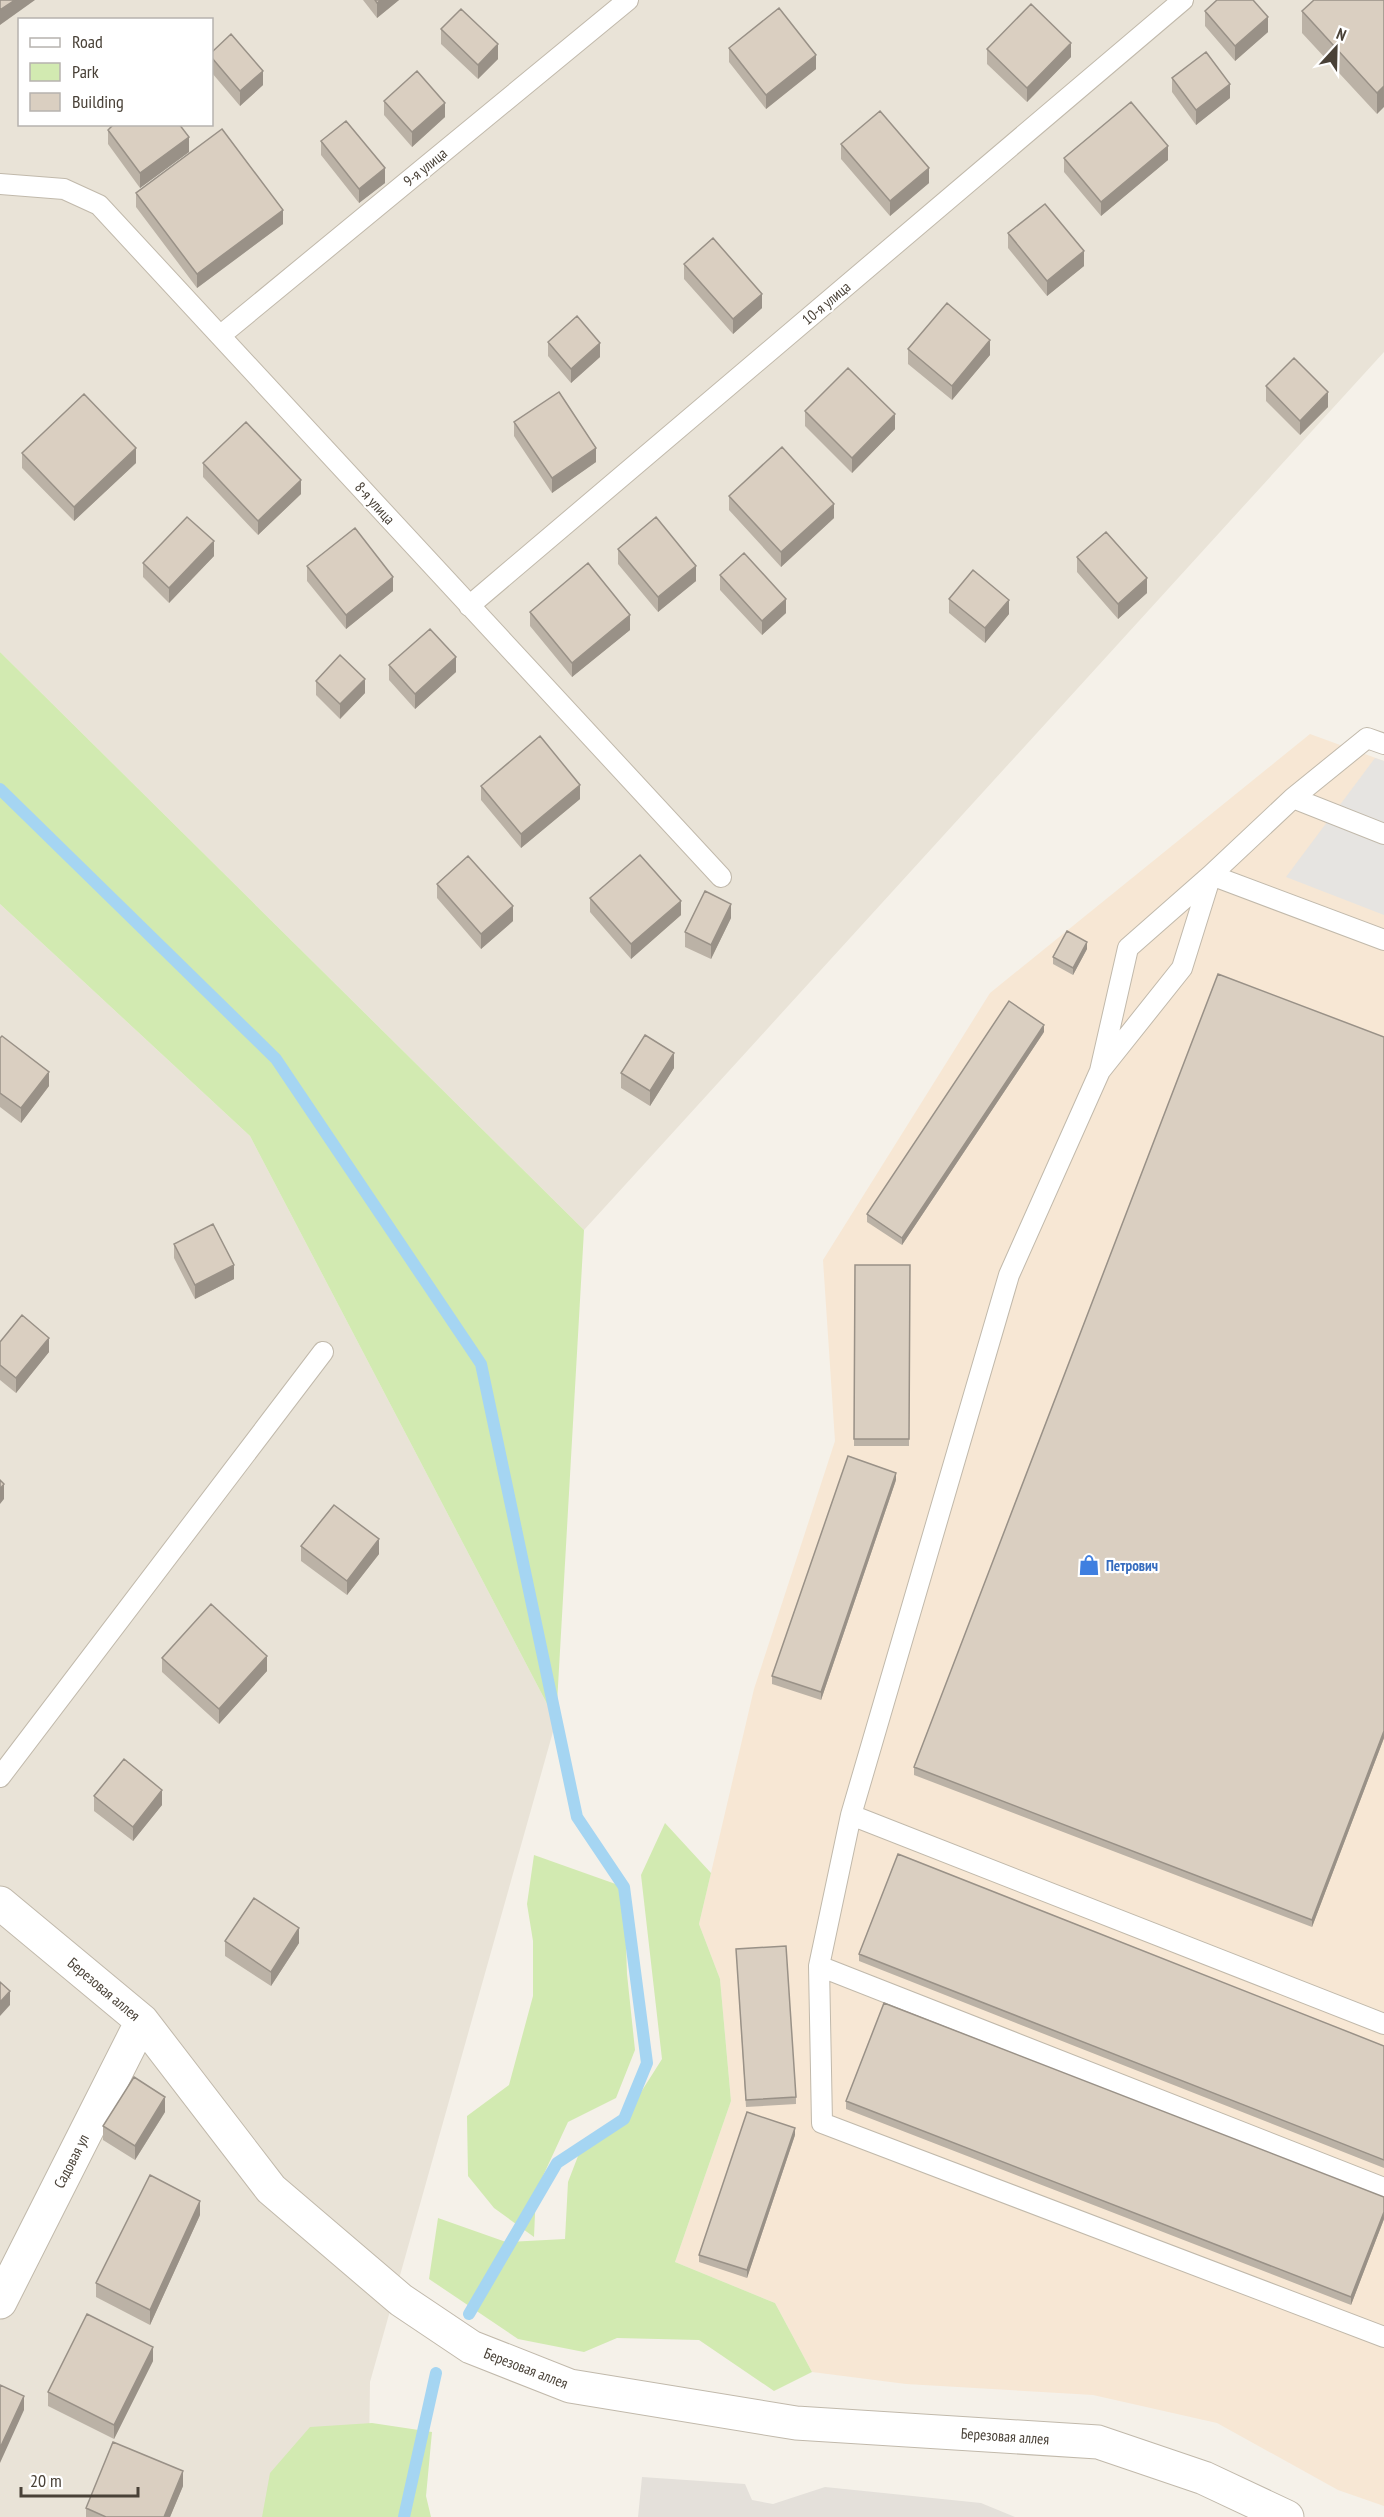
<svg xmlns="http://www.w3.org/2000/svg" width="1384" height="2517" font-family="'PT Sans Narrow',sans-serif">
	<style>
		.residential { fill: #e9e3d7; fill-rule: evenodd }
		.commercial { fill: #f7e7d4 }
		.industrial { fill: #e4e0da }
		.green { fill: #d2eab1 }
		.parking { fill: #e6e4e1 }
		.lines { fill: none; stroke-linecap: round; stroke-linejoin: round }
		.stream { stroke: #a5d5f2; stroke-width: 12 }
		.service-casing { stroke: #c1b9ab; stroke-width: 22 }
		.minor-casing { stroke: #c1b9ab; stroke-width: 35 }
		.service { stroke: #fff; stroke-width: 20 }
		.minor { stroke: #fff; stroke-width: 33 }
		.wall { fill: #bbb2a6 }
		.shaded-wall { fill: #999187 }
		.building { fill: #dacfc1; stroke: #999187; stroke-width: 1.5 }
		.labels { text-anchor: middle; dominant-baseline: central; stroke-width: 4.5; stroke-linejoin: round; paint-order: stroke }
		.street-label { font-size: 15px; fill: #494137; stroke: #fff }
		.shop-label { font-size: 15px; font-weight: bold; fill: #366cbe; stroke: #fff; text-anchor: start }
	</style>
	<rect width="100%" height="100%" fill="#f5f1e9"/>
	<path class="residential" d="M0 0H1384V352L584 1230 0 652ZM20 20H212V124H20Z
		M0 904 250 1136 556 1721 370 2382 368 2517H0Z"/>
	<path class="commercial" d="M1310 734 1384 761V2506L1338 2490 1217 2423 1093 2395 906 2384 812 2372 775 2303 675 2262 731 2101 720 1979 699 1924 754 1689 835 1441 823 1260 990 993Z"/>
	<path class="industrial" d="M642 2477 745 2484 752 2500 773 2504 825 2487 981 2503 1015 2517H638Z"/>
	<path class="green" d="M0 652 584 1230 556 1721 250 1136 0 904Z
		M665 1823 711 1873 699 1924 720 1979 731 2101 675 2262 775 2303 812 2372 774 2391 699 2340 617 2338 584 2352 518 2339 429 2279 438 2218 506 2242 565 2239 568 2182 585 2138 624 2119 662 2059 641 1875Z
		M534 1855 624 1887 627 1974 635 2050 616 2098 568 2122 536 2191 534 2237 494 2208 468 2176 467 2116 509 2085 533 1996V1941L527 1904Z
		M372 2423 432 2432 426 2496 431 2517H262L270 2473 310 2427Z"/>
	<path class="parking" d="M1375 758 1384 761V915L1286 877Z"/>
	<g class="lines">
		<path class="stream" d="M0 789 276 1059 481 1364 577 1817 624 1887 647 2063 624 2119 557 2163 469 2314
			M404 2517 436 2373"/>
		<defs>
			<path id="service" d="M0 184 64 189 99 205 721 877
				M221 335 628 0
				M469 606 1183 0
				M1384 744 1367 738 1293 798 1211 875 1384 940
				M1293 798 1384 834
				M1211 875 1182 968 1100 1071 1128 948Z
				M1100 1071 1009 1275 851 1815 1384 2024
				M0 1777 323 1352
				M851 1815 819 1966 1384 2188
				M819 1966 822 2123 1384 2337"/>
			<path id="minor" d="M0 1903 142 2021 271 2189 401 2300 471 2347 570 2386 796 2423 1098 2442 1204 2478 1287 2517
				M0 2302 142 2021"/>
		</defs>
		<use href="#service" class="service-casing"/>
		<use href="#minor" class="minor-casing"/>
		<use href="#service" class="service"/>
		<use href="#minor" class="minor"/>
	</g>
	<path class="wall" d="M363 0H399L377 18Z
		M1384 0 1377 114 1302 33V11Z
		M1205 11 1268 32 1235 61 1205 26Z
		M441 29 498 59 478 79 441 44Z
		M729 48 816 69 766 109 729 62Z
		M987 49 1071 57 1027 102 987 64Z
		M212 52 263 85 240 106 212 73Z
		M1172 78 1230 98 1196 125 1172 92Z
		M384 101 445 117 412 147 384 115Z
		M108 130 189 152 140 188 108 144Z
		M321 141 385 183 359 203 321 155Z
		M841 144 929 183 890 216 841 159Z
		M1064 158 1168 160 1101 216 1064 172Z
		M136 193 283 224 197 288 136 207Z
		M1008 233 1084 266 1047 296 1008 248Z
		M684 264 762 308 733 334 684 279Z
		M548 342 600 357 571 383 548 356Z
		M908 349 990 355 952 400 908 364Z
		M1266 386 1328 407 1300 435 1266 401Z
		M805 411 895 429 852 473 805 426Z
		M514 422 596 462 552 493 514 436Z
		M22 453 136 463 74 521 22 468Z
		M203 463 301 494 258 535 203 477Z
		M729 496 834 518 781 567 729 510Z
		M618 549 696 581 658 612 618 564Z
		M214 556 169 603 143 577V563Z
		M1077 557 1147 593 1118 619 1077 572Z
		M307 566 393 591 346 629 307 581Z
		M720 575 786 613 762 635 720 590Z
		M949 599 1009 614 985 643 949 613Z
		M530 612 630 630 572 677 530 626Z
		M389 665 456 672 415 709 389 680Z
		M316 681 365 693 340 719 316 695Z
		M481 786 580 799 521 848 481 800Z
		M437 884 513 921 481 949 437 898Z
		M590 898 681 915 631 959 590 912Z
		M731 918 711 959 685 947V932Z
		M1087 949 1073 975 1053 964V957Z
		M1044 1032 902 1245 867 1222V1214Z
		M1384 1037V1738L1312 1927 914 1775V1767Z
		M0 1038 49 1086 21 1123 0 1107Z
		M674 1068 650 1106 621 1088V1073Z
		M174 1244 234 1279 195 1299 174 1258Z
		M855 1265H910L909 1446H854Z
		M0 1342 49 1352 16 1393 0 1380Z
		M896 1480 821 1700 772 1684V1676Z
		M301 1546 379 1554 347 1595 301 1561Z
		M162 1658 267 1671 219 1724 162 1672Z
		M94 1796 162 1805 133 1841 94 1811Z
		M225 1941 299 1943 271 1986 225 1956Z
		M736 1949 796 2097V2104L746 2107Z
		M859 1954 1384 2046V2168L859 1961Z
		M846 2101 1384 2197V2219L1351 2305 846 2109Z
		M165 2112 135 2160 103 2140V2126Z
		M795 2135 747 2278 699 2262V2255Z
		M200 2215 150 2325 96 2297V2283Z
		M153 2361 114 2439 48 2406V2392Z
		M183 2486 170 2517H86V2508Z"/>
	<path class="shaded-wall" d="M15 0H35L0 25V10Z
		M381 0H399L377 18V3Z
		M1268 17V32L1235 61V46Z
		M1071 43V57L1027 102V88Z
		M498 44V59L478 79V65Z
		M816 55V69L766 109V95Z
		M263 71V85L240 106V91Z
		M1230 84V98L1196 125V110Z
		M1384 86V107L1377 114V93Z
		M445 103V117L412 147V132Z
		M189 137V152L140 188V173Z
		M1168 146V160L1101 216V202Z
		M385 168V183L359 203V189Z
		M929 168V183L890 216V201Z
		M283 210V224L197 288V274Z
		M1084 251V266L1047 296V281Z
		M762 294V308L733 334V319Z
		M990 340V355L952 400V386Z
		M600 343V357L571 383V369Z
		M1328 392V407L1300 435V421Z
		M895 414V429L852 473V458Z
		M136 448V463L74 521V507Z
		M596 448V462L552 493V478Z
		M301 480V494L258 535V521Z
		M834 504V518L781 567V552Z
		M214 541V556L169 603V588Z
		M696 566V581L658 612V597Z
		M393 577V591L346 629V615Z
		M1147 578V593L1118 619V604Z
		M786 599V613L762 635V621Z
		M1009 600V614L985 643V628Z
		M630 615V630L572 677V663Z
		M456 657V672L415 709V694Z
		M365 679V693L340 719V704Z
		M580 785V799L521 848V834Z
		M681 901V915L631 959V944Z
		M731 904V918L711 959V945Z
		M513 906V921L481 949V934Z
		M1087 942V949L1073 975V968Z
		M1044 1025V1032L902 1245V1238Z
		M674 1053V1068L650 1106V1091Z
		M49 1072V1086L21 1123V1108Z
		M234 1265V1279L195 1299V1285Z
		M49 1338V1352L16 1393V1378Z
		M896 1473V1480L821 1700V1692Z
		M4 1484V1499L0 1504V1489Z
		M379 1539V1554L347 1595V1581Z
		M267 1656V1671L219 1724V1709Z
		M1384 1731V1738L1312 1927V1920Z
		M162 1790V1805L133 1841V1827Z
		M299 1928V1943L271 1986V1972Z
		M10 1991V2005L0 2016V2002Z
		M165 2097V2112L135 2160V2146Z
		M795 2128V2135L747 2278V2270Z
		M200 2201V2215L150 2325V2310Z
		M1384 2212V2219L1351 2305V2297Z
		M153 2347V2361L114 2439V2425Z
		M24 2396V2410L0 2463V2448Z
		M183 2471V2486L170 2517H164Z"/>
	<path class="building" d="M0 0H15L0 10Z
		M375 0H381L377 3Z
		M1217 0H1253L1268 17 1235 46 1205 11Z
		M1314 0H1384V86L1377 93 1302 11Z
		M1031 4 1071 43 1027 88 987 49Z
		M779 8 816 55 766 95 729 48Z
		M461 9 498 44 478 65 441 29Z
		M231 34 263 71 240 91 212 58V52Z
		M1206 52 1230 84 1196 110 1172 78Z
		M417 71 445 103 412 132 384 101Z
		M1131 102 1168 146 1101 202 1064 158Z
		M880 111 929 168 890 201 841 144Z
		M346 121 385 168 359 189 321 141Z
		M114 124H179L189 137 140 173 108 130Z
		M222 129 283 210 197 274 136 193Z
		M1045 204 1084 251 1047 281 1008 233Z
		M713 238 762 294 733 319 684 264Z
		M947 303 990 340 952 386 908 349Z
		M577 316 600 343 571 369 548 342Z
		M1294 358 1328 392 1300 421 1266 386Z
		M848 368 895 414 852 458 805 411Z
		M559 392 596 448 552 478 514 422Z
		M84 394 136 448 74 507 22 453Z
		M246 422 301 480 258 521 203 463Z
		M782 447 834 504 781 552 729 496Z
		M187 517 214 541 169 588 143 563Z
		M656 517 696 566 658 597 618 549Z
		M355 528 393 577 346 615 307 566Z
		M1106 532 1147 578 1118 604 1077 557Z
		M744 553 786 599 762 621 720 575Z
		M588 563 630 615 572 663 530 612Z
		M973 570 1009 600 985 628 949 599Z
		M430 629 456 657 415 694 389 665Z
		M340 655 365 679 340 704 316 681Z
		M540 736 580 785 521 834 481 786Z
		M640 855 681 901 631 944 590 898Z
		M468 856 513 906 481 934 437 884Z
		M705 891 731 904 711 945 685 932Z
		M1067 931 1087 942 1073 968 1053 957Z
		M1218 974 1384 1037V1731L1312 1920 914 1767Z
		M1009 1001 1044 1025 902 1238 867 1214Z
		M645 1035 674 1053 650 1091 621 1073Z
		M2 1036 49 1072 21 1108 0 1093V1038Z
		M213 1224 234 1265 195 1285 174 1244Z
		M855 1265H910L909 1439H854Z
		M22 1315 49 1338 16 1378 0 1365V1342Z
		M848 1456 896 1473 821 1692 772 1676Z
		M0 1480 4 1484 0 1489Z
		M334 1505 379 1539 347 1581 301 1546Z
		M211 1604 267 1656 219 1709 162 1658Z
		M124 1759 162 1790 133 1827 94 1796Z
		M898 1854 1384 2046V2160L859 1954Z
		M254 1898 299 1928 271 1972 225 1941Z
		M786 1946 796 2097 746 2100 736 1949Z
		M0 1982 10 1991 0 2002Z
		M884 2003 1384 2197V2212L1351 2297 846 2101Z
		M134 2077 165 2097 135 2146 103 2126Z
		M747 2112 795 2128 747 2270 699 2255Z
		M150 2175 200 2201 150 2310 96 2283Z
		M87 2314 153 2347 114 2425 48 2392Z
		M0 2385 24 2396 0 2448Z
		M113 2442 183 2471 164 2517H106L86 2508Z"/>
	<defs>
		<symbol id="shop-bare" viewBox="-9 -9 18 18"><path d="M-5-2.5h2.3a2.7 3.5 0 0 1 5.4 0H5L5.5 6h-11ZM-1.5-2.5h3a1.5 2.3 0 0 0-3 0Z" fill="#3f7fe0" stroke="#fff" stroke-width="2.5" paint-order="stroke"/></symbol>
	</defs>
	<g fill-rule="evenodd">
		<use href="#shop-bare" x="1074" y="1550" width="30" height="30"/>
	</g>
	<g class="labels">
		<g class="street-label">
			<text transform="translate(425 167) rotate(-39)">9-я улица</text>
			<text transform="translate(826 303) rotate(-40)">10-я улица</text>
			<text transform="translate(375 503) rotate(48)">8-я улица</text>
			<text transform="translate(104 1989) rotate(40)">Березовая аллея</text>
			<text transform="translate(71 2161) rotate(-63)">Садовая ул</text>
			<text transform="translate(526 2368) rotate(21)">Березовая аллея</text>
			<text transform="translate(1005 2436) rotate(4)">Березовая аллея</text>
		</g>
		<g class="shop-label">
			<text x="1106" y="1565">Петрович</text>
		</g>
	</g>
	<rect x="18" y="18" width="195" height="108" fill="#ffffff" stroke="#b6b3af" stroke-width="1.5"/>
	<rect x="30" y="38" width="30" height="9" fill="#ffffff" stroke="#b6b3af" stroke-width="1.5"/>
	<text x="72" y="48" font-size="18" fill="#494137">Road</text>
	<rect x="30" y="63" width="30" height="18" fill="#d2eab1" stroke="#b6b3af" stroke-width="1.5"/>
	<text x="72" y="78" font-size="18" fill="#494137">Park</text>
	<rect x="30" y="93" width="30" height="18" fill="#dacfc1" stroke="#b6b3af" stroke-width="1.5"/>
	<text x="72" y="108" font-size="18" fill="#494137">Building</text>
	<g transform="translate(1336 48) rotate(22)" stroke="#ffffff" stroke-width="4.5" paint-order="stroke">
	<path d="M0-4.5L10 22L0 15L-10 22Z" fill="#494137"/>
	<text y="-9" font-size="16" font-weight="bold" text-anchor="middle" fill="#494137">N</text>
	</g>
	<path d="M21 2487v9h117v-9" fill="none" stroke="#494137" stroke-width="3"/>
	<text x="30" y="2487" font-size="18" fill="#494137" stroke="#ffffff" stroke-width="4.5" paint-order="stroke">20 m</text>
</svg>
